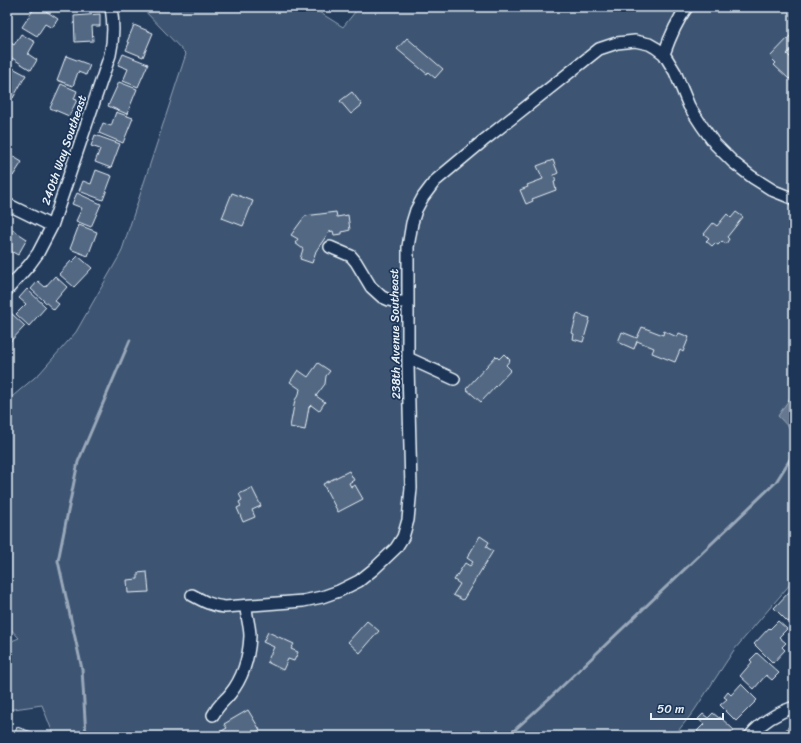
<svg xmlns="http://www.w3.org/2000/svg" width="801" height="743" font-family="Sriracha,sans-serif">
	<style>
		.green { fill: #3e5472; stroke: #93a2b5 }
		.water { fill: #657890; stroke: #99a8ba }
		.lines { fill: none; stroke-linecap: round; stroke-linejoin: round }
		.stream { stroke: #99a8ba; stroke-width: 3 }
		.building { fill: #536782; stroke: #e8f1f8 }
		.minor-casing { stroke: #e8f1f8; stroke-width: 14 }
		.minor { stroke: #1d3557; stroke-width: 11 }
		.labels { text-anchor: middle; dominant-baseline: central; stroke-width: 3.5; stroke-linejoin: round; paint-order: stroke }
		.street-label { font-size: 12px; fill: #e8f1f8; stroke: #1d3557 }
	</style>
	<rect width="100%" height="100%" fill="#253d5d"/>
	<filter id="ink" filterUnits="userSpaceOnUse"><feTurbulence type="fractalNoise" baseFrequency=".025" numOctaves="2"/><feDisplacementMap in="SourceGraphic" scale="8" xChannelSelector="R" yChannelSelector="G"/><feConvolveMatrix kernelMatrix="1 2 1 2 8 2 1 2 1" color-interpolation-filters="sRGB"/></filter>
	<g filter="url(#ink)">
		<path class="green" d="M141 7H311L343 27 359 7H794V583L792 582 734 650 694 711 674 736H54L42 705 7 710V643L19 638 7 625V401L40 373 76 332 121 253 186 54Z"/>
		<path class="water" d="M794 392V433L778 416Z"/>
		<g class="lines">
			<path class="stream" d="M86 736 82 669 58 561 78 462 130 340
				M508 736 554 694 776 482 794 453"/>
		</g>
		<path class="building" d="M35 7H40L58 19 52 28 45 24 37 36 22 27Z
			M100 14V26H92L93 41 75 42 74 16Z
			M134 25 153 33 143 57 126 50 129 43 127 42Z
			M21 34 35 42 28 54 37 60 31 70 7 55V43L8 41 14 45Z
			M791 35 794 38V46L787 54 794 61V82L790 78 789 79 774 65 776 63 770 57Z
			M407 38 443 69 435 78 428 72 427 74 397 49Z
			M123 54 148 64 138 87 123 81 128 69 118 65Z
			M66 56 90 65 86 75 78 72 73 86 57 80Z
			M9 66 26 75 13 98 7 94V69Z
			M119 82 137 89 127 114 108 106Z
			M61 84 77 91 74 99 77 100 69 116 50 108Z
			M352 92 362 105 351 114 340 101Z
			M116 112 133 118 123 143 99 133 103 123 111 126Z
			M95 135 120 144 111 168 95 162 100 149 91 146Z
			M7 153 22 162 13 176 7 172Z
			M553 160 558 173 554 175 556 181 554 182 556 190 532 199 533 201 526 204 520 190 528 187 527 185 543 179 537 166Z
			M96 170 112 176 103 200 79 191 83 181 91 184Z
			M77 193 101 204 91 227 76 221 82 208 72 204Z
			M232 193 253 201 243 226 222 218Z
			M336 212 337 217 348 215 350 230 342 232V234L334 235 333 231 329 232 316 251 312 263 300 259 303 249 295 243 298 239 291 235 305 216Z
			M736 212 743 217 727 237 729 239 726 244 722 241 718 245 715 243 712 246 706 241 709 238 704 234 713 223 717 226 727 214 731 218Z
			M79 225 97 232 88 256 70 249Z
			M7 226 27 239 18 255 7 249Z
			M78 256 92 268 74 287 59 274 71 261 72 262Z
			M55 276 67 287 55 301 59 304 54 310 31 289 38 281 45 287Z
			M27 289 46 307 29 326 16 314 26 304 19 298Z
			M10 312 25 326 7 345V316Z
			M577 314 590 318 583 342 573 339 574 334 572 333Z
			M642 327 663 335 664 331 677 337 679 333 689 337 683 352 680 350 675 362 652 353 654 348 637 341 634 349 618 342 622 332 637 338Z
			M504 354 510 360 506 365 511 370 481 402 466 389 496 356 499 359Z
			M318 363 330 371 326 376 325 384 316 396 325 402 319 411 311 405 309 407 305 430 290 427 295 400 299 394 300 389 290 382 298 370 308 377Z
			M349 471 354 480 349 483 351 487 355 485 363 499 338 512 323 484Z
			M252 488 261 506 252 510 255 517 243 522 237 508 241 506 239 502 242 500 239 494Z
			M480 536 489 542 486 547 493 551 463 600 453 595 460 584 454 580 465 563 470 566 473 562 467 558Z
			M147 572 149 592 128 593 127 580 138 579V573Z
			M790 591 794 594V616L788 622 774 608Z
			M367 621 379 631 360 653 348 642Z
			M778 621 787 629 779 637 786 643 782 647 785 650 773 663 754 644 769 628 770 629Z
			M268 632 294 644 291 649 298 652 294 661 288 659 283 670 267 662 274 647 263 642Z
			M757 653 779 673 772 680 766 675 754 689 740 676 752 662 750 660Z
			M741 684 757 700 736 721 720 705 727 699 724 697 728 692 731 695Z
			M248 710 260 730 249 736H231L230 735 228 736H213L227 728 224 724Z
			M713 713 719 718 720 717 734 730 729 736H703L697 731 704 724 698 719 703 714 708 718Z
			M790 725 794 730V736H781Z
			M17 727 32 732 31 736H14Z"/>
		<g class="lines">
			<defs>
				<path id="minor" d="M664 54C670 37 676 22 687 7
					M7 204 52 226
					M330 247 351 256 356 262 371 287 382 297 389 300 396 302H408
					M7 290 30 264 38 253 52 226 110 55C114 38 114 25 111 7
					M408 358 454 379
					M192 595C203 601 212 606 225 607L303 601 322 597 339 591 359 581 374 569 396 548 403 537 408 520 411 488 408 366V247L412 223 416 210 423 197 435 181 483 141 589 57 599 49 617 43 635 41 649 44 656 48 664 54 675 72 689 106 702 126 715 144 734 163 752 177 774 191 794 199
					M213 715C215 712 217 708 220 705 223 701 227 698 230 694 243 678 249 656 250 636 250 626 246 616 246 606
					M750 736C762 721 777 713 794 707"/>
			</defs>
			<use href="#minor" class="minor-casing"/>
			<use href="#minor" class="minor"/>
		</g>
	</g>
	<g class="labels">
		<g class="street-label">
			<text transform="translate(64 150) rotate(-71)">240th Way Southeast</text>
			<text transform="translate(395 334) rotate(-91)">238th Avenue Southeast</text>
		</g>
	</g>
	<rect width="801" height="743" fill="none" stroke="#1d3557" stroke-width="24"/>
	<rect x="12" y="12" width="777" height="719" fill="none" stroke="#e8f1f8" stroke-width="1.5" filter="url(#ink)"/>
	<path d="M651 713v6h72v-6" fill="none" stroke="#e8f1f8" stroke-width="2"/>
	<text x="657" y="713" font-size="12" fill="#e8f1f8" stroke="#1d3557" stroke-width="3" paint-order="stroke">50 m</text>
</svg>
